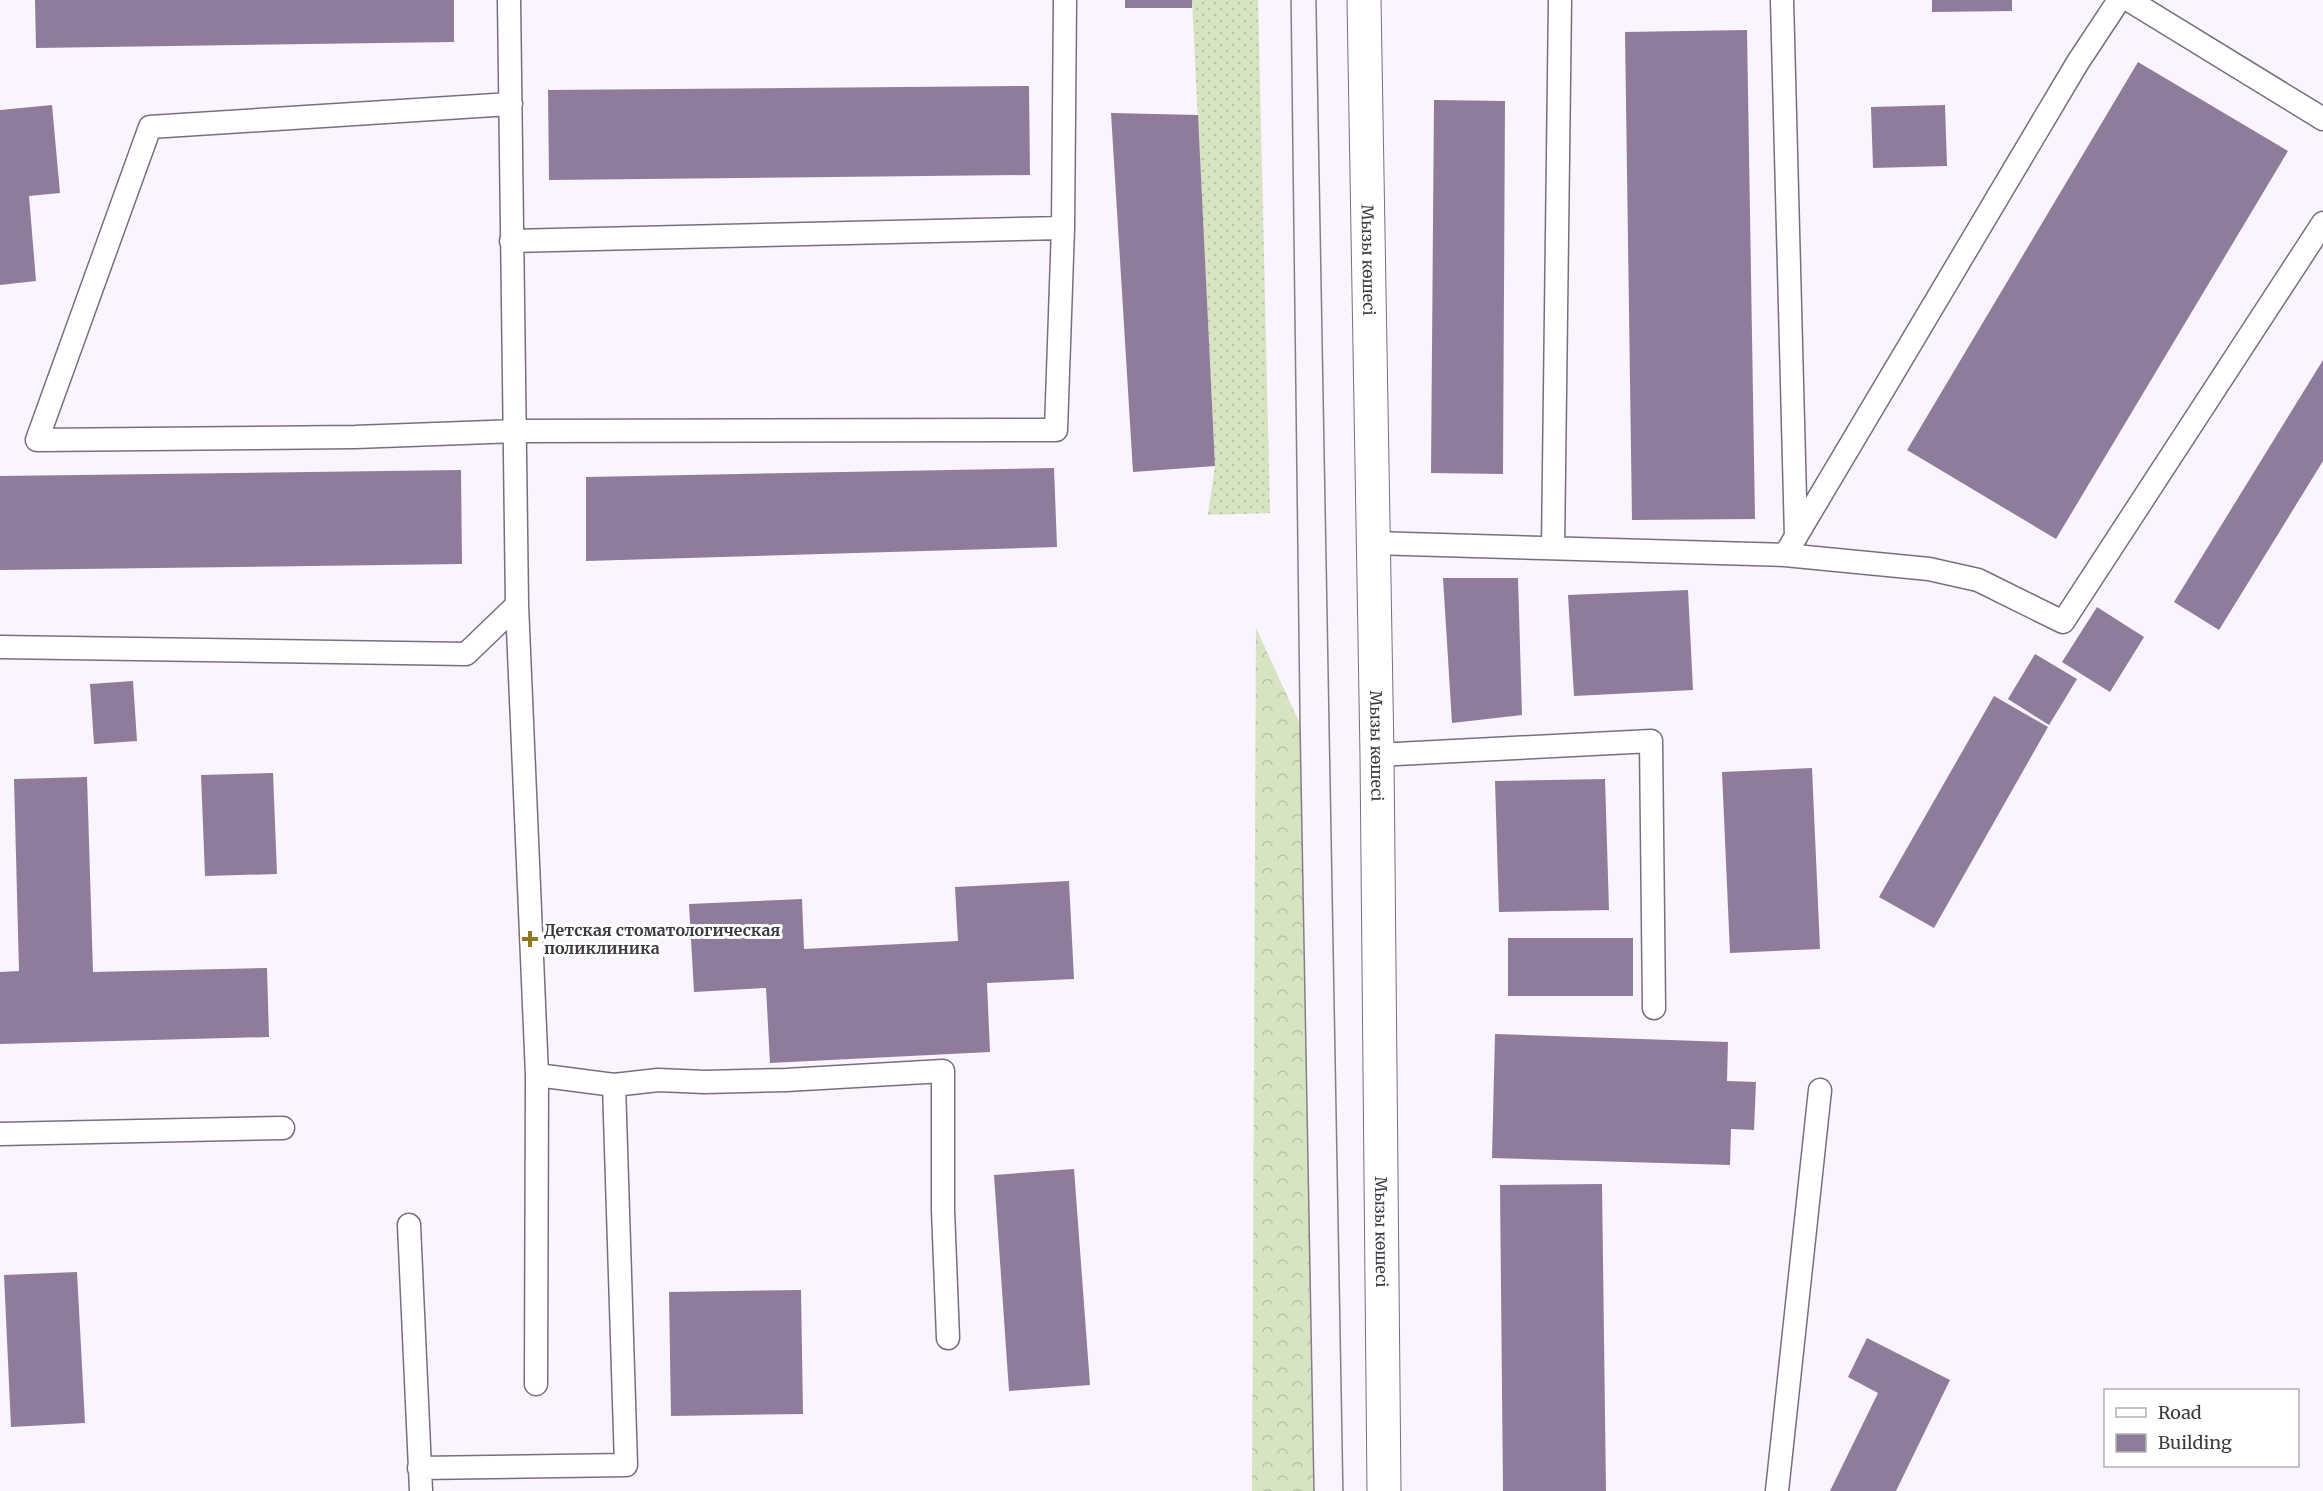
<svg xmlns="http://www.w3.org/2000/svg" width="2323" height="1491" font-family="Merriweather,serif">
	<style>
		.grass { fill: url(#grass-dots) }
		.forest { fill: url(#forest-crowns) }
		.building { fill: #8f7c9a }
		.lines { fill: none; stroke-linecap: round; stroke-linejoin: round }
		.service-casing { stroke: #796e80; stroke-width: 25 }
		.secondary-casing { stroke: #796e80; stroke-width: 35 }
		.service { stroke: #fff; stroke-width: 22 }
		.secondary { stroke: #fff; stroke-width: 33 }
		.tram { stroke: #847f87; stroke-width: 1.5 }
		.poi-dot { fill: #94781f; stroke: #fff; stroke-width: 2 }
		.labels { text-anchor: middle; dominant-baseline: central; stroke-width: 6; stroke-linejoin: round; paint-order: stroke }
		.street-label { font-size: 16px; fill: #3e3941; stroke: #fff }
		.poi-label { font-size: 16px; font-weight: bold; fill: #3e3941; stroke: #fff; text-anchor: start }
	</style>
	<defs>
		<pattern id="grass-dots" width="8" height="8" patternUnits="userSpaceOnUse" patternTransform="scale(1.5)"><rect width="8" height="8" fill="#d6e4c1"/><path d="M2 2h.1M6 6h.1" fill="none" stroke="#b9c4a7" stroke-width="1.8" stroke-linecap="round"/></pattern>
		<pattern id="forest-crowns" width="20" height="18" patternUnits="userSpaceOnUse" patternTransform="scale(1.5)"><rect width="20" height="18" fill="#d6e4c1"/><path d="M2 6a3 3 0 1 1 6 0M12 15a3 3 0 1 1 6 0" fill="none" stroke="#b9c4a7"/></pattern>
	</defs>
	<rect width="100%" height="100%" fill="#f9f4fd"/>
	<path class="grass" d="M1192 0H1258L1270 513 1208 515 1215 466Z"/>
	<path class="forest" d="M1256 628 1300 724 1314 1491H1252Z"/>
	<path class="building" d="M35 0H454V42L36 48Z
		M1125 0H1192V8H1125Z
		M1932 0H2012V11L1932 12Z
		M1747 30 1755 519 1632 520 1625 32Z
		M2138 62 2288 151 2056 539 1907 450Z
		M1029 86 1030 175 549 180 548 90Z
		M1434 100 1505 101 1503 474 1431 473Z
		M52 105 60 193 29 196 36 281 0 285V110Z
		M1945 105 1947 166 1873 168 1871 107Z
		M1111 113 1198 115 1215 466 1133 472Z
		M2323 360V461L2219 630 2174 602Z
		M1054 468 1057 547 586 561V477Z
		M461 470 462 564 0 570V476Z
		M1443 578H1518L1522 715 1452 723Z
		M1688 590 1693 690 1574 696 1568 595Z
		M2097 607 2144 637 2110 692 2062 662Z
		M2035 654 2077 679 2049 725 2008 699Z
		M133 681 137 741 94 744 90 684Z
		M1994 696 2048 727 1934 928 1879 897Z
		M1812 768 1820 949 1730 953 1722 772Z
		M273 773 277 874 205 876 201 775Z
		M87 777 93 972 267 968 269 1037 0 1044V972L19 971 14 779Z
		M1605 779 1609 910 1499 912 1495 781Z
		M1069 881 1074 979 987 983 990 1052 770 1063 766 988 694 992 689 904 802 899 804 949 958 941 955 887Z
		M1508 938H1633V996H1508Z
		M1495 1034 1728 1042 1727 1081 1756 1082 1754 1130 1731 1129 1730 1165 1492 1158Z
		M1074 1169 1090 1385 1009 1391 994 1175Z
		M1602 1184 1606 1491H1503L1500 1185Z
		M77 1272 85 1423 11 1427 4 1275Z
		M801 1290 803 1414 671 1416 669 1292Z
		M1867 1338 1950 1380 1896 1491H1830L1878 1393 1848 1377Z"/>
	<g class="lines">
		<defs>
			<path id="service" d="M1782 0 1796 537
				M2129 0 2323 119
				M511 104 150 127 37 440 355 437 515 431 1056 430 1063 228 1065 0
				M511 241 1063 228
				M1372 543 1785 555 1929 569 1978 580 2063 622 2323 223
				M1553 548 1560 0
				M1785 555 2078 62 2119 0
				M517 605 537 1075 536 1384
				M0 647 466 654 517 605 509 0
				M1377 755 1651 741 1654 1008
				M614 1085 658 1080 705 1082 786 1080 943 1071V1210L948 1338
				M0 1134 283 1128
				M409 1225 421 1491
				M419 1468 626 1465 614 1085 537 1075
				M1777 1491 1820 1090"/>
			<g id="secondary">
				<path id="s1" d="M1364 0 1377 755 1384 1491"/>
			</g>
		</defs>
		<use href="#service" class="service-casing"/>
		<use href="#secondary" class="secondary-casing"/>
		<use href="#service" class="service"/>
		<use href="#secondary" class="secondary"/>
		<path class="tram" d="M1291 0 1300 724 1314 1491
			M1316 0 1343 1491"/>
	</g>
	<path class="poi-dot" d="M527 930h6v6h6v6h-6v6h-6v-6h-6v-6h6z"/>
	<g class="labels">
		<g class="street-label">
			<text stroke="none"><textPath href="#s1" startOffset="260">Мызы көшесі</textPath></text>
			<text stroke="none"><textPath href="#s1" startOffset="746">Мызы көшесі</textPath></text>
			<text stroke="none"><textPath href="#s1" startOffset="1232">Мызы көшесі</textPath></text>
		</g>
		<g class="poi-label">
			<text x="544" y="930">Детская стоматологическая<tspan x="544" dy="18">поликлиника</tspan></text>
		</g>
	</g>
	<rect x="2104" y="1389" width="195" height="78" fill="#ffffff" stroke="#b2b0b3" stroke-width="1.5"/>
	<rect x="2116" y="1408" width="30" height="9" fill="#ffffff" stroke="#b2b0b3" stroke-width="1.5"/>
	<text x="2158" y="1419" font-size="18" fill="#3e3941">Road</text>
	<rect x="2116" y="1434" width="30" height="18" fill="#8f7c9a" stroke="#b2b0b3" stroke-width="1.5"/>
	<text x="2158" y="1449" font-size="18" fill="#3e3941">Building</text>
</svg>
